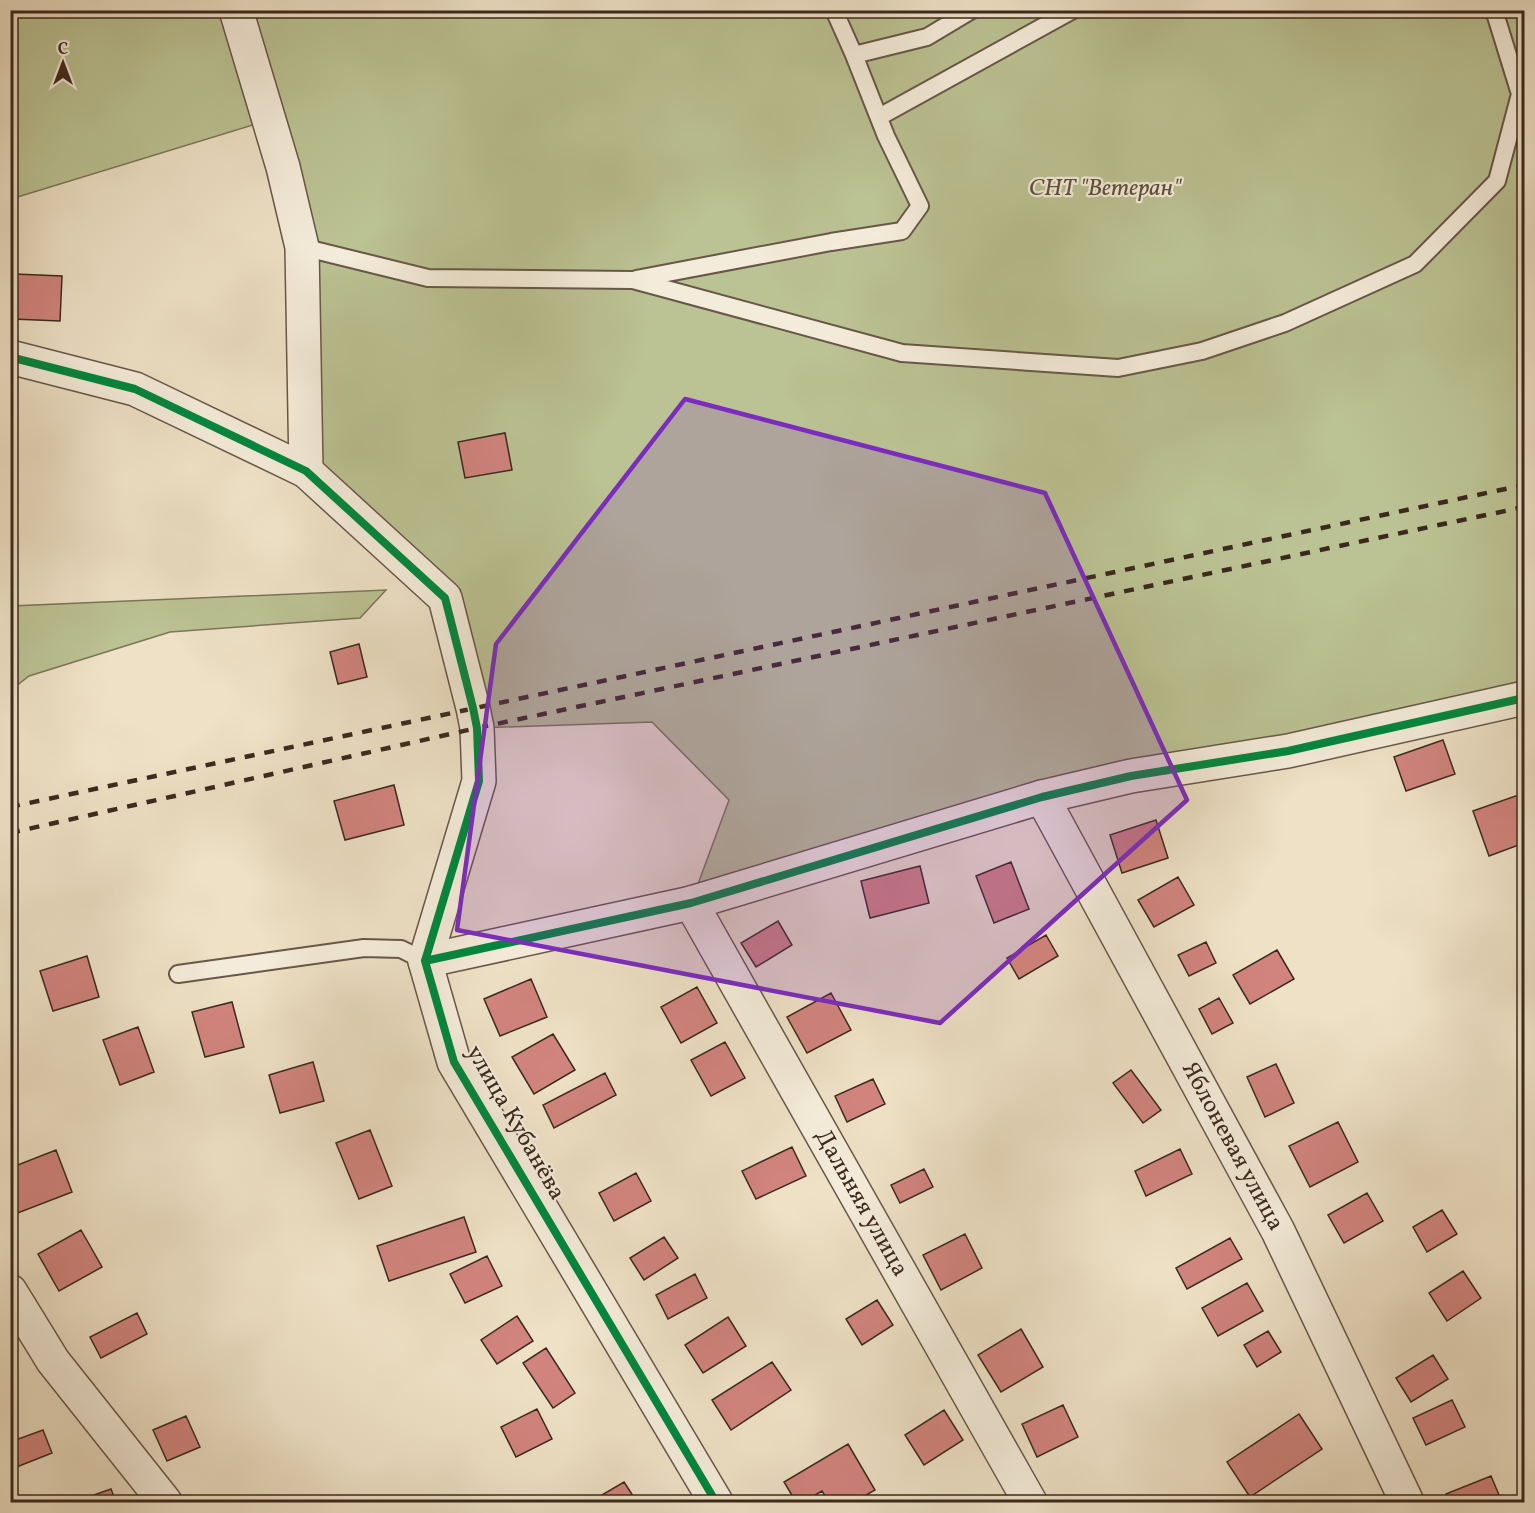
<svg xmlns="http://www.w3.org/2000/svg" width="1535" height="1513" font-family="Vollkorn,serif">
	<style>
		.green { fill: #bbc293; stroke: #7b7658; stroke-width: 1.5 }
		.building { fill: #d1847e; stroke: #3b291e; stroke-width: 1.5 }
		.lines { fill: none; stroke-linecap: round; stroke-linejoin: round }
		.lane-casing { stroke: #685748; stroke-width: 20 }
		.street-casing { stroke: #685748; stroke-width: 36 }
		.lane { stroke: #f4ecda; stroke-width: 16 }
		.street { stroke: #f4ecda; stroke-width: 33 }
		.rail { stroke: #3b291e; stroke-width: 4.5; stroke-dasharray: 10 10; stroke-linecap: butt }
		.cycleway-casing { stroke: #f4ecda; stroke-width: 11 }
		.cycleway { stroke: #00873e; stroke-width: 8 }
		.marked { fill: #7b2cbf; fill-opacity: 0.2; stroke: #7b2cbf; stroke-width: 4.5; stroke-linejoin: round }
		.labels { text-anchor: middle; dominant-baseline: central; stroke-width: 4.5; stroke-linejoin: round; paint-order: stroke }
		.park-label { font-size: 24px; font-style: italic; fill: #5b4f3b; stroke: #f4ecda }
		.street-label { font-size: 24px; fill: #3b291e; stroke: #f4ecda }
	</style>
	<rect width="100%" height="100%" fill="#eee1c6"/>
	<filter id="stains"><feTurbulence type="fractalNoise" baseFrequency=".00333" numOctaves="4"/><feColorMatrix values="0 0 0 0 .2 0 0 0 0 .09 0 0 0 0 .02 0 0 0 .5 -.17"/></filter>
	<radialGradient id="worn" r=".72"><stop offset=".6" stop-color="#630" stop-opacity="0"/><stop offset="1" stop-color="#630" stop-opacity=".3"/></radialGradient>
	<path class="green" d="M10 11H1524V698L1288 751 691 903 729 800 652 722 477 728 445 598 306 471 302 247 269 120 11 199Z
		M386 590 360 618 170 632 29 676 11 690V606Z"/>
	<path class="building" d="M15 274 62 276 60 321 13 319Z
		M505 433 512 470 465 478 458 442Z
		M359 644 367 677 338 684 330 652Z
		M1443 740 1455 774 1406 791 1394 757Z
		M394 785 404 825 345 840 334 801Z
		M1524 793V843L1489 856 1473 811Z
		M1156 820 1168 858 1122 873 1110 835Z
		M1011 862 1029 909 994 923 976 876Z
		M920 866 929 903 870 918 861 881Z
		M1178 877 1194 905 1154 927 1138 900Z
		M778 921 792 945 756 967 741 943Z
		M1046 935 1058 956 1019 979 1007 958Z
		M1206 942 1216 963 1189 976 1178 955Z
		M1277 950 1294 979 1250 1004 1233 975Z
		M87 956 99 997 53 1011 40 971Z
		M531 979 547 1017 500 1036 484 999Z
		M697 987 717 1023 681 1043 661 1007Z
		M831 993 851 1030 807 1053 787 1017Z
		M1219 998 1233 1023 1212 1034 1199 1009Z
		M232 1002 244 1047 205 1057 192 1012Z
		M138 1027 154 1072 120 1085 103 1040Z
		M553 1034 575 1070 534 1094 512 1057Z
		M725 1042 745 1078 711 1096 691 1060Z
		M313 1062 324 1101 280 1113 269 1075Z
		M1276 1064 1294 1103 1265 1117 1247 1077Z
		M1131 1070 1161 1110 1143 1123 1113 1083Z
		M605 1073 616 1095 554 1128 543 1105Z
		M873 1079 885 1104 847 1122 835 1096Z
		M1338 1122 1358 1162 1310 1187 1289 1146Z
		M370 1130 392 1186 359 1199 336 1143Z
		M792 1147 806 1176 756 1199 742 1171Z
		M1180 1149 1192 1174 1146 1196 1135 1171Z
		M56 1150 72 1192 10 1216V1168Z
		M924 1169 933 1187 900 1203 891 1185Z
		M636 1173 651 1201 614 1221 599 1193Z
		M1367 1193 1383 1221 1344 1243 1328 1215Z
		M1442 1210 1457 1234 1427 1252 1413 1227Z
		M464 1217 476 1252 389 1281 377 1246Z
		M81 1230 102 1267 59 1291 38 1254Z
		M965 1234 982 1268 941 1290 923 1255Z
		M664 1237 678 1258 644 1280 630 1258Z
		M1230 1238 1242 1259 1187 1289 1176 1268Z
		M487 1256 502 1286 465 1303 450 1274Z
		M1463 1271 1481 1298 1447 1321 1429 1293Z
		M695 1274 707 1298 668 1319 656 1295Z
		M1247 1283 1263 1311 1218 1336 1202 1308Z
		M877 1300 893 1325 862 1345 846 1319Z
		M137 1313 147 1334 101 1358 90 1337Z
		M517 1316 533 1341 497 1364 481 1340Z
		M728 1317 746 1346 703 1373 685 1345Z
		M1021 1329 1043 1367 1001 1392 978 1355Z
		M1268 1331 1281 1352 1257 1367 1244 1345Z
		M546 1348 575 1393 553 1408 523 1363Z
		M1433 1355 1448 1379 1411 1402 1396 1378Z
		M772 1362 791 1390 731 1430 712 1400Z
		M1452 1400 1465 1427 1426 1445 1413 1418Z
		M1063 1405 1078 1437 1037 1457 1022 1424Z
		M537 1409 552 1439 516 1457 501 1427Z
		M944 1410 963 1440 924 1465 905 1435Z
		M1299 1414 1322 1449 1250 1497 1227 1462Z
		M186 1416 200 1447 167 1461 153 1430Z
		M43 1430 52 1453 14 1468 10 1458V1442Z
		M848 1444 875 1490 854 1502H829L822 1491 803 1502H796L784 1482Z
		M1491 1476 1502 1502H1449L1446 1494Z
		M624 1482 637 1502H590Z
		M111 1489 116 1502H74Z"/>
	<g class="lines">
		<defs>
			<path id="lane" d="M854 55 927 37 972 10
				M879 117 1073 10
				M302 247 428 278 633 280 902 353 1118 368 1202 351 1285 323 1415 264 1497 181 1520 94 1494 10
				M636 279 831 242 902 231 920 206 886 136 854 55 834 10
				M178 974 364 948 401 949 425 961"/>
			<g id="street">
				<path d="M236 10 283 167 302 247 306 471"/>
				<path d="M10 357 135 389 306 471 445 598 473 708 477 728 479 781 425 961 454 1062 716 1502"/>
				<path id="s1" d="M1042 797 1278 1231 1407 1502"/>
				<path id="s2" d="M691 903 1030 1502"/>
				<path d="M425 961 691 903 1042 797 1131 776 1288 751 1524 698"/>
				<path d="M10 1291 53 1361 165 1502"/>
			</g>
		</defs>
		<use href="#lane" class="lane-casing"/>
		<use href="#street" class="street-casing"/>
		<use href="#lane" class="lane"/>
		<use href="#street" class="street"/>
		<path class="rail" d="M10 807 1524 485
			M10 833 477 728 1524 507"/>
		<defs>
			<path id="cycleway" d="M10 357 135 389 306 471 445 598 473 708 477 728 479 781 425 961 454 1062 716 1502
				M425 961 691 903 1042 797 1131 776 1288 751 1524 698"/>
		</defs>
		<use href="#cycleway" class="cycleway-casing"/>
		<use href="#cycleway" class="cycleway"/>
	</g>
	<path class="marked" d="M685 399 1045 493 1187 800 940 1023 457 930 496 644Z"/>
	<g class="labels">
		<g class="park-label">
			<text x="1105" y="189">СНТ "Ветеран"</text>
		</g>
		<g class="street-label">
			<text transform="translate(515 1123) rotate(60)">улица Кубанёва</text>
			<text stroke="none"><textPath href="#s1" startOffset="398">Яблоневая улица</textPath></text>
			<text stroke="none"><textPath href="#s2" startOffset="345">Дальняя улица</textPath></text>
		</g>
	</g>
	<rect width="1535" height="1513" fill="none" stroke="#eee1c6" stroke-width="36"/>
	<rect x="12" y="12" width="1511" height="1489" fill="none" stroke="#3b291e" stroke-width="3"/>
	<rect x="18" y="18" width="1499" height="1477" fill="none" stroke="#3b291e" stroke-width="1.5"/>
	<g transform="translate(63 63)" stroke="#f4ecda" stroke-width="4.5" paint-order="stroke">
	<path d="M0-4.5L10 22L0 15L-10 22Z" fill="#3b291e"/>
	<text y="-9" font-size="16" font-weight="bold" text-anchor="middle" fill="#3b291e">С</text>
	</g>
	<rect width="100%" height="100%" filter="url(#stains)"/>
	<rect width="100%" height="100%" fill="url(#worn)"/>
</svg>
